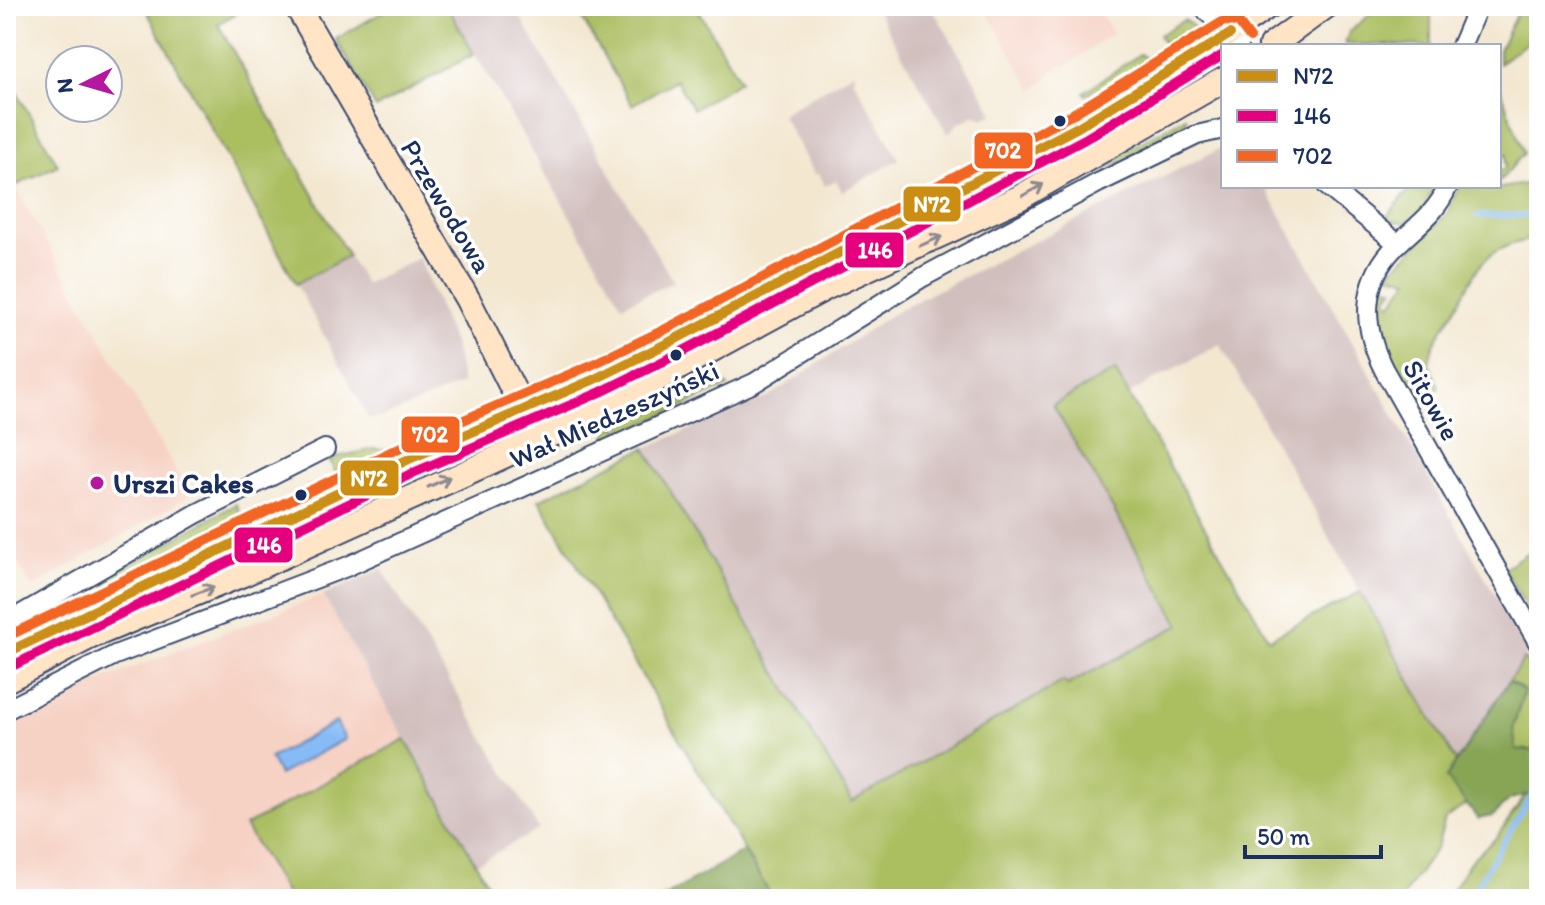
<svg xmlns="http://www.w3.org/2000/svg" width="1545" height="905" font-family="Itim,sans-serif">
	<style>
		.built { fill: #f6d2c4 }
		.industrial { fill: #d1bfbe }
		.green { fill: #abbe61; stroke: #637660; stroke-width: 2 }
		.forest { fill: #88a557; stroke: #526a5a; stroke-width: 2 }
		.water { fill: #87bbf5; stroke: #5175aa; stroke-width: 2 }
		.lines { fill: none; stroke-linecap: round; stroke-linejoin: round }
		.stream { stroke: #87bbf5; stroke-width: 5 }
		.street-casing { stroke: #3b4b6f; stroke-width: 22 }
		.secondary-casing { stroke: #3b4b6f; stroke-width: 28 }
		.street { stroke: #fff; stroke-width: 18 }
		.secondary { stroke: #ffe4c6; stroke-width: 24 }
		.bus-1-casing { stroke: #fff; stroke-width: 16 }
		.bus-2-casing { stroke: #fff; stroke-width: 16 }
		.bus-3-casing { stroke: #fff; stroke-width: 16 }
		.bus-1 { stroke: #cb8e13; stroke-width: 10 }
		.bus-2 { stroke: #e5007d; stroke-width: 10 }
		.bus-3 { stroke: #f26522; stroke-width: 10 }
		.oneway { stroke: #8d8a92 }
		.bus-dot { fill: #1b2f5e; stroke: #fff; stroke-width: 3 }
		.poi-dot { fill: #b5179e; stroke: #fff; stroke-width: 3 }
		.labels { text-anchor: middle; dominant-baseline: central; stroke-width: 7; stroke-linejoin: round; paint-order: stroke }
		.street-label { font-size: 28px; fill: #1b2f5e; stroke: #fff }
		.poi-label { font-size: 28px; font-weight: bold; fill: #1b2f5e; stroke: #fff; text-anchor: start }
		.line-badge { stroke: #fff; stroke-width: 3 }
		.badge-label { font-size: 22px; text-anchor: middle; font-weight: bold; fill: #fff }
	</style>
	<rect width="100%" height="100%" fill="#fff"/>
	<filter id="ink" filterUnits="userSpaceOnUse"><feTurbulence type="fractalNoise" baseFrequency=".0125" numOctaves="2"/><feDisplacementMap in="SourceGraphic" scale="16" xChannelSelector="R" yChannelSelector="G"/><feConvolveMatrix kernelMatrix="1 2 1 2 8 2 1 2 1" color-interpolation-filters="sRGB"/></filter>
	<filter id="wash" filterUnits="userSpaceOnUse"><feTurbulence type="fractalNoise" baseFrequency=".006" numOctaves="4" result="noise"/><feDisplacementMap in="SourceGraphic" scale="32" xChannelSelector="R" yChannelSelector="G"/><feGaussianBlur stdDeviation="1.8" result="paint"/><feColorMatrix in="noise" values="0 0 0 0 0 0 0 0 0 0 0 0 0 0 0 0 0 1.4 0 .05"/><feComposite in="paint" operator="in"/></filter>
	<g filter="url(#wash)">
		<rect width="100%" height="100%" fill="#f3e7d0"/>
		<path class="built" d="M983 6H1097L1113 33 1065 67 1061 65 1047 75V80L1033 90Z
			M6 170 190 496 32 588 6 542Z
			M323 595 405 739 246 826 289 899H17L6 881V730L54 698Z"/>
		<path class="industrial" d="M447 6H514L673 282 622 305Z
			M874 6H931L994 114 983 119 975 115 959 123 948 134Z
			M854 72 853 79 899 159 842 192 836 180 825 186 819 173 815 175 781 114Z
			M1223 147V186H1264L1528 653 1456 762 1220 344 1129 394 1115 371 1054 405 1180 625 1067 685 1063 681 851 803 645 448 768 397 900 309Z
			M348 256 365 284 419 258 454 345 462 384 384 417 369 419 296 284Z
			M382 569 539 829 476 864 323 595Z"/>
		<path class="green" d="M144 6H249L218 24 348 256 296 284Z
			M385 6H447L474 54 376 108 336 39 386 10Z
			M575 6H696L740 81 693 109 676 80 632 105Z
			M1380 6H1431V46L1345 44 1349 32Z
			M1520 6H1529L1539 23V34L1499 63V50Z
			M1184 20 1193 26 1195 36 1185 49 1172 58 1159 35Z
			M1140 54 1149 61 1147 68 1086 95 1084 92Z
			M6 73 58 165 15 186 6 170Z
			M1499 86 1524 153 1499 182V169H1505L1506 155 1499 154Z
			M1186 117 1185 127 981 236 979 233Z
			M1539 182V238C1481 247 1480 265 1454 311 1446 324 1438 334 1432 349L1429 363 1439 388 1412 404C1391 365 1369 330 1383 285L1394 288 1386 298 1391 304 1409 279 1388 274 1447 214 1459 186H1495L1494 189Z
			M1412 186H1435L1424 208 1406 223 1384 220Z
			M1115 371 1269 639 1360 592 1456 762 1446 778 1467 804 1445 819 1437 847 1401 899H773L539 500 645 448 852 802 1064 681 1067 685 1180 625 1053 405Z
			M719 378 728 386 606 441 608 429 617 426 619 430 623 428 622 423 673 403Z
			M373 449 396 451 336 473 329 459Z
			M236 504 245 522 6 639V635Z
			M1539 545V628L1504 568Z
			M1524 659 1539 673V751L1516 750 1513 728 1524 691 1509 681Z
			M405 739 496 899H289L245 826Z
			M1539 792V899H1446L1472 859 1495 839 1526 795Z"/>
		<path class="forest" d="M1509 681 1524 691 1513 727 1516 749 1539 751V792L1510 799 1492 816 1478 819 1446 778Z
			M744 851 773 899H660Z"/>
		<path class="water" d="M336 722 345 739 279 775 270 758Z"/>
		<g class="lines">
			<path class="stream" d="M1477 216 1539 215
				M1469 899 1539 783"/>
		</g>
	</g>
	<g filter="url(#ink)">
		<g class="lines">
			<defs>
				<path id="street" d="M1202 6 1224 29
					M1219 6 1238 46
					M1461 46 1478 6
					M1327 186 1398 244
					M1448 186C1436 214 1417 225 1396 246 1360 282 1362 327 1384 370L1539 644
					M6 623 196 514 325 449
					M6 710 115 655 346 567 754 383 923 277 1098 183 1197 135 1223 129"/>
				<path id="secondary" d="M297 6 468 300 530 423
					M1271 46 1326 6
					M6 653 407 460 595 379 670 342 1099 115 1177 69 1268 6
					M6 680 89 637 243 574 578 422 827 287 1019 198 1223 80"/>
			</defs>
			<use href="#street" class="street-casing"/>
			<use href="#secondary" class="secondary-casing"/>
			<use href="#street" class="street"/>
			<use href="#secondary" class="secondary"/>
			<defs>
				<path id="bus-1" d="M6 653 407 460 595 379 670 342 1078 127 1230 34"/>
				<path id="bus-2" d="M12 666 413 473 601 392 676 355 1085 139 1223 55"/>
				<path id="bus-3" d="M6 637 401 447 589 366 664 330 1071 115 1224 21 1238 22 1250 38"/>
			</defs>
			<use href="#bus-1" class="bus-1-casing"/>
			<use href="#bus-2" class="bus-2-casing"/>
			<use href="#bus-3" class="bus-3-casing"/>
			<use href="#bus-1" class="bus-1"/>
			<use href="#bus-2" class="bus-2"/>
			<use href="#bus-3" class="bus-3"/>
		</g>
		<defs><path id="oneway-shaft" d="M-6 0H5M1.5-3L5.5 0L1.5 3" fill="none" stroke-width="1.6" stroke-linecap="round" stroke-linejoin="round" transform="scale(2)"/></defs>
		<g class="oneway">
			<use href="#oneway-shaft" transform="translate(1033 190) rotate(-29)"/>
			<use href="#oneway-shaft" transform="translate(931 241) rotate(-24)"/>
			<use href="#oneway-shaft" transform="translate(439 482) rotate(-25)"/>
			<use href="#oneway-shaft" transform="translate(203 591) rotate(-21)"/>
		</g>
	</g>
	<g class="bus-dot">
		<circle cx="1060" cy="121" r="7"/>
		<circle cx="676" cy="355" r="7"/>
		<circle cx="301" cy="495" r="7"/>
	</g>
	<circle class="poi-dot" cx="97" cy="483" r="8"/>
	<g class="labels">
		<g class="street-label">
			<text transform="translate(447 206) rotate(59)">Przewodowa</text>
			<text transform="translate(1432 400) rotate(61)">Sitowie</text>
			<text transform="translate(614 414) rotate(-24)">Wał Miedzeszyński</text>
		</g>
		<g class="poi-label">
			<text x="113" y="483">Urszi Cakes</text>
		</g>
	</g>
	<g class="line-badge">
		<rect x="973" y="131" width="61" height="39" rx="8" fill="#f26522"/>
		<rect x="902" y="185" width="60" height="38" rx="8" fill="#cb8e13"/>
		<rect x="844" y="231" width="61" height="38" rx="8" fill="#e5007d"/>
		<rect x="400" y="415" width="61" height="39" rx="8" fill="#f26522"/>
		<rect x="339" y="459" width="61" height="38" rx="8" fill="#cb8e13"/>
		<rect x="233" y="526" width="61" height="38" rx="8" fill="#e5007d"/>
	</g>
	<g class="badge-label">
		<text x="1003" y="158">702</text>
		<text x="932" y="212">N72</text>
		<text x="875" y="258">146</text>
		<text x="430" y="442">702</text>
		<text x="369" y="486">N72</text>
		<text x="264" y="553">146</text>
	</g>
	<rect width="1545" height="905" fill="none" stroke="#fff" stroke-width="32"/>
	<rect x="1221" y="44" width="280" height="144" fill="#ffffff" stroke="#a4acbf" stroke-width="2"/>
	<rect x="1237" y="70" width="40" height="12" fill="#cb8e13" stroke="#a4acbf" stroke-width="2"/>
	<text x="1293" y="84" font-size="24" fill="#1b2f5e">N72</text>
	<rect x="1237" y="110" width="40" height="12" fill="#e5007d" stroke="#a4acbf" stroke-width="2"/>
	<text x="1293" y="124" font-size="24" fill="#1b2f5e">146</text>
	<rect x="1237" y="150" width="40" height="12" fill="#f26522" stroke="#a4acbf" stroke-width="2"/>
	<text x="1293" y="164" font-size="24" fill="#1b2f5e">702</text>
	<g transform="translate(84 84) rotate(265)"><circle r="38" fill="#ffffff" stroke="#a4acbf" stroke-width="2"/>
	<path d="M0-6L14 30L0 20L-14 30Z" fill="#b5179e"/>
	<text y="-12" font-size="22" font-weight="bold" text-anchor="middle" fill="#1b2f5e">N</text>
	</g>
	<path d="M1245 845v12h136v-12" fill="none" stroke="#1b2f5e" stroke-width="4"/>
	<text x="1257" y="845" font-size="24" fill="#1b2f5e" stroke="#ffffff" stroke-width="6" paint-order="stroke">50 m</text>
</svg>
